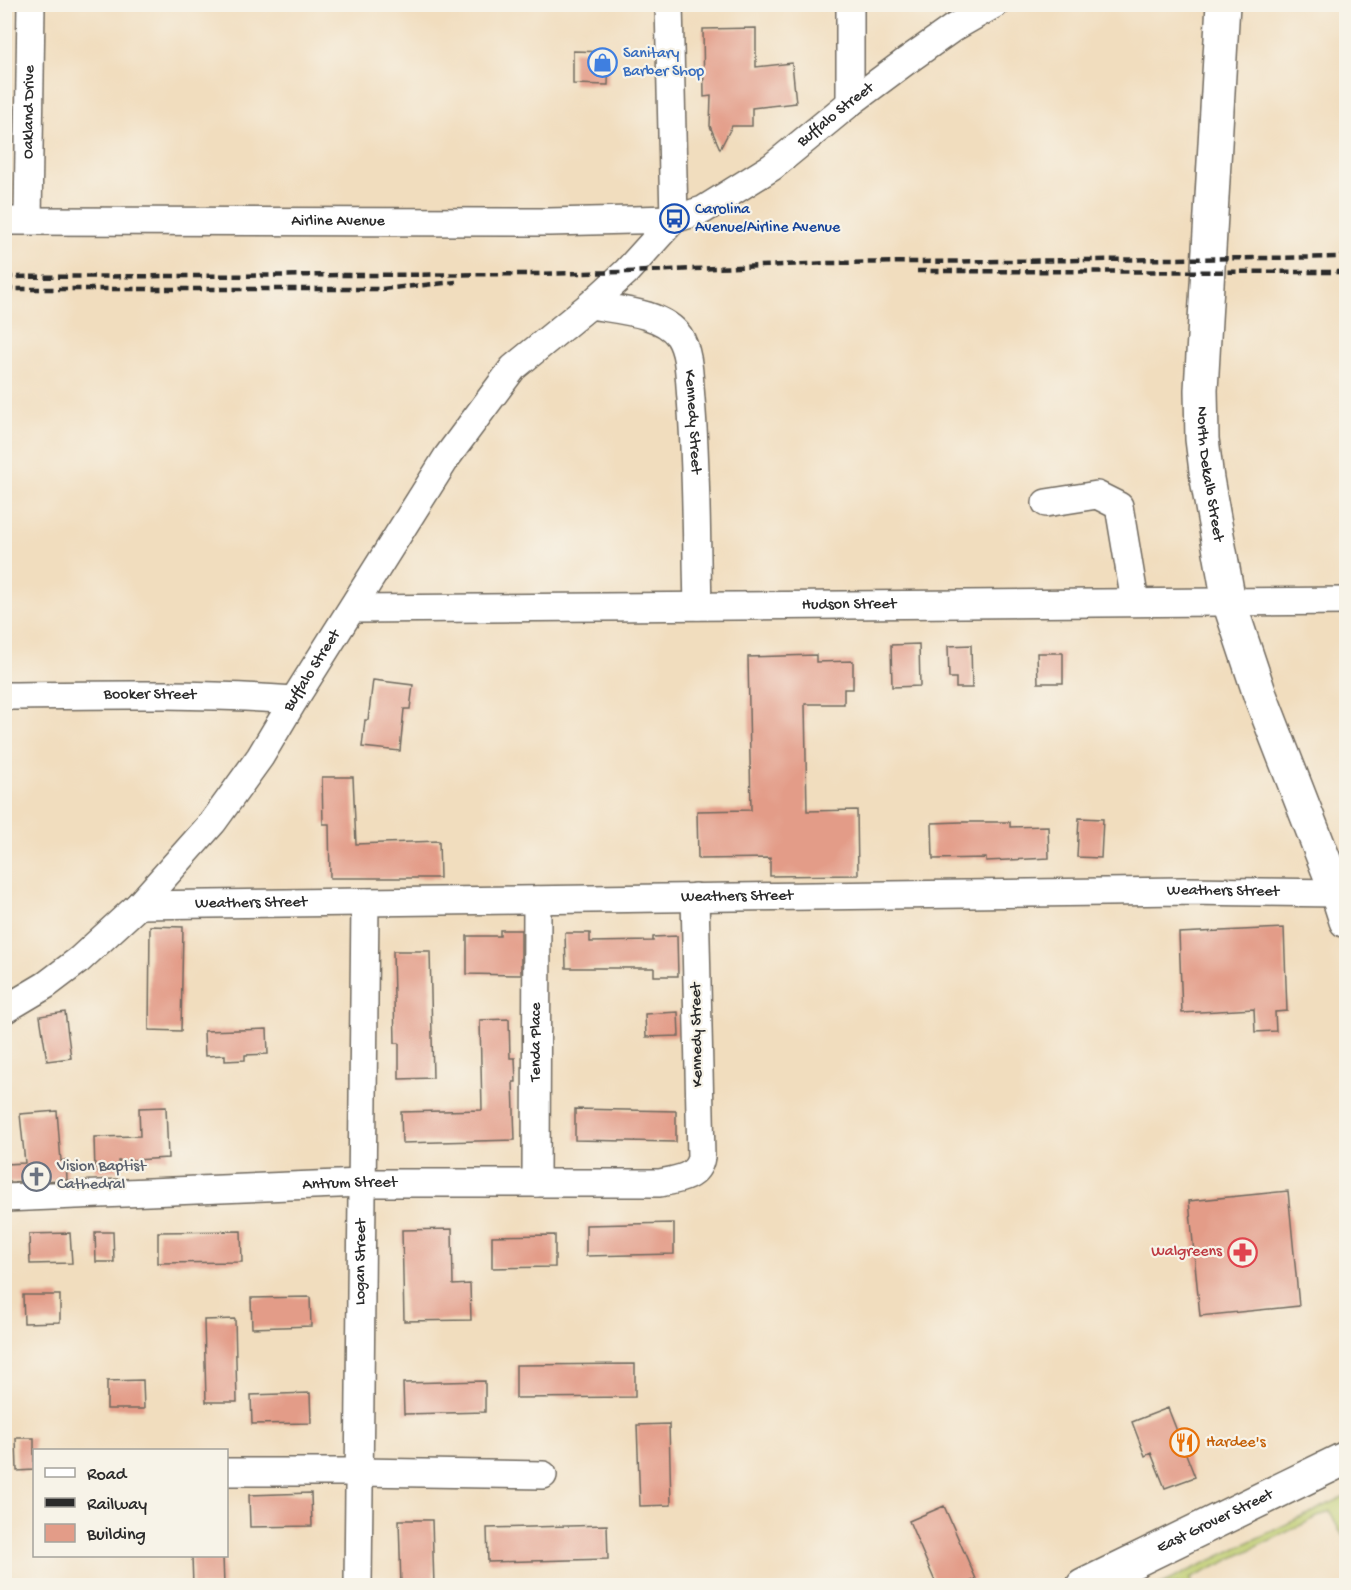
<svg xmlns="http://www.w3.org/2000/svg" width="1351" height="1590" font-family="'Gochi Hand',sans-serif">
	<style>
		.green { fill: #becc6e; stroke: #747c4c; stroke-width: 1.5 }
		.building { fill: #e39c88 }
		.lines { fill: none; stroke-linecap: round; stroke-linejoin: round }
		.minor-casing { stroke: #70695e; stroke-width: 30 }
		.major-casing { stroke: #70695e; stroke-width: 36 }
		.minor { stroke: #fff; stroke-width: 27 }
		.major { stroke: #fff; stroke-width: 33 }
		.rail { stroke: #2b2b2b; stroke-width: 4.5; stroke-dasharray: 9 4.5; stroke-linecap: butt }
		.labels { text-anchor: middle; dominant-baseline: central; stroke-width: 4.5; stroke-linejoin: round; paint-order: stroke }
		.shop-label { font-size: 16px; fill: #366cbe; stroke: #f7f3e8; text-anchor: start }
		.street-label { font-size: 16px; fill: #2b2b2b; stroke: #f7f3e8 }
		.transit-label { font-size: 16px; fill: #164399; stroke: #f7f3e8; text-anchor: start }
		.worship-label { font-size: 16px; fill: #5b616d; stroke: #f7f3e8; text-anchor: start }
		.health-label { font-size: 16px; fill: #be3a42; stroke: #f7f3e8; text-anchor: end }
		.food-label { font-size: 16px; fill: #c56008; stroke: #f7f3e8; text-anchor: start }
	</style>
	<rect width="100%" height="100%" fill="#f7f3e8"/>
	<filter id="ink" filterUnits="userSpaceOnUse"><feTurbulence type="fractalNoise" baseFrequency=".0167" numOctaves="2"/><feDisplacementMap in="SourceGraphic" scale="12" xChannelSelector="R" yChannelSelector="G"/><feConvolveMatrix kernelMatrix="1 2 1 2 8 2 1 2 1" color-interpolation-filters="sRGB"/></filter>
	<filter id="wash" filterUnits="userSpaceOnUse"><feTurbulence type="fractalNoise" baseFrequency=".008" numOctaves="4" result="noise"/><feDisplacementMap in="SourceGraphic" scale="24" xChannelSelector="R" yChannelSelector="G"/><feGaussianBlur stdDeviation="1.35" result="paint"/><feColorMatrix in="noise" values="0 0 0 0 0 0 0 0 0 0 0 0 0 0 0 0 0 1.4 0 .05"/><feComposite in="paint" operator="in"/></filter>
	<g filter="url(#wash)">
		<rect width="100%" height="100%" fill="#f1ddbe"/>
		<path class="green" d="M1346 1497V1538L1339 1530 1330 1511 1190 1579 1192 1585H1159L1335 1501Z"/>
		<g id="blocks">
			<path class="building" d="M756 28V67L792 63 796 103 752 108V126H732L720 149 710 126 711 96 704 97 703 29Z
				M573 51 609 52 608 85 573 84Z
				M919 644 920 686 892 687 891 645Z
				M971 645 972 688H956V678H949L948 646Z
				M1037 653H1063V683H1038Z
				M816 655V662L853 661V689H844V704H805L807 811 857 810 858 875 770 876V858L698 859 697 811 751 810 748 657Z
				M373 680 413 685 410 709H404L400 751 362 747 365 720H368Z
				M322 777H353L356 844 439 841 440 878H330L329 824H323Z
				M1079 818 1103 819 1101 858 1077 857Z
				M961 822H1010V827L1048 826 1049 858 986 861V858L933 859 932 823Z
				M150 926 183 927 181 1031 149 1030Z
				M1284 928 1287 1011 1275 1012 1276 1031 1255 1032 1254 1009 1182 1013 1179 933Z
				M500 930H521V975L467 974V936H500Z
				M565 933H590V942L653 941V937L677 936 678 976H654V968H566Z
				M393 951H430L433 1078 399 1079V1043H395Z
				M65 1012 71 1058 47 1061 40 1016Z
				M678 1012 679 1036 646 1037 645 1014Z
				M509 1019 510 1058H515L516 1082H513L515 1140 402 1143 401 1112 482 1110 480 1020Z
				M267 1029 268 1054 245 1055V1060L225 1061V1055L205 1056 204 1031Z
				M166 1107 168 1158 118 1161V1171L95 1172 94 1137 140 1136 139 1108Z
				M575 1109 676 1111V1142L575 1140Z
				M57 1111 61 1161 66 1160 67 1180 6 1182 5 1164 25 1163 20 1114Z
				M1288 1191 1299 1306 1200 1316 1189 1201Z
				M674 1223V1254L586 1256V1225Z
				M452 1229 453 1285 470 1284 471 1320 404 1321 402 1230Z
				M241 1231 242 1262 158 1263V1232Z
				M95 1232H113L114 1262H96Z
				M70 1233 72 1263 30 1264 29 1234Z
				M555 1235V1267L492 1268V1236Z
				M23 1295H60V1322L24 1323Z
				M310 1297 311 1326 252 1328 251 1298Z
				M235 1319 237 1402H206L204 1320Z
				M635 1364V1397L516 1398V1365Z
				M143 1380 144 1409H107V1381Z
				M485 1381V1412L404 1414 403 1383Z
				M310 1393 311 1423 252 1424 251 1395Z
				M1168 1408 1195 1477 1165 1488 1151 1453 1145 1456 1132 1422Z
				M669 1424 671 1505 640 1506 637 1425Z
				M16 1438H34V1470L17 1471Z
				M311 1493 312 1526 250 1527 249 1495Z
				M944 1506 976 1579 961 1586H937L909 1521Z
				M399 1520H432L434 1586H401Z
				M607 1525 608 1559 488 1562 487 1528Z
				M192 1556H223L224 1586H193Z"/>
		</g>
	</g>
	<g filter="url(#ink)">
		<use href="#blocks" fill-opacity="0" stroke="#70695e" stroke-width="1.5"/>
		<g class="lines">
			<defs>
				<g id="minor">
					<path d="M850 4V103"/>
					<path id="s1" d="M28 220 31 4"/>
					<path id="s2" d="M4 221 549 222 674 219 703 210 772 167 850 103 905 62 953 28 995 4"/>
					<path id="s3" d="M590 305C617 310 662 312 679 336 690 353 689 379 691 399 697 468 696 537 698 606"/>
					<path d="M1046 503 1097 495 1119 506 1135 602"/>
					<path id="s4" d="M353 609 1346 601"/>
					<path id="s5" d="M4 696C101 695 198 693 294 700"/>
					<path id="s6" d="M139 905 1184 891 1337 893"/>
					<path id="s7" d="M4 1010 46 985 79 960 139 905 213 822 260 757 294 700 447 457 513 368 590 305 626 272 674 219 669 4"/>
					<path id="s8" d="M536 1183 537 900"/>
					<path id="s9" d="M4 1198 362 1183H659C676 1180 698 1178 701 1157L695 897"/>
					<path d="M226 1472H359L543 1475"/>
					<path id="s10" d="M358 1586 365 902"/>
				</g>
				<g id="major">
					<path id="s11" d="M1223 4 1201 390 1202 439 1207 479 1229 602 1260 695 1337 893 1346 921"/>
					<path id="s12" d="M1083 1586 1346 1458"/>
				</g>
			</defs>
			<use href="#minor" class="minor-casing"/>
			<use href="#major" class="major-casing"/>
			<use href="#minor" class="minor"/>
			<use href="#major" class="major"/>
			<path class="rail" d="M917 271 1346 272
				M4 277 536 274 626 272 829 263 1346 257
				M4 289H381L456 282"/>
		</g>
	</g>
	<defs>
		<symbol id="shop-ring" viewBox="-11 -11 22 22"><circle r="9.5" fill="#f7f3e8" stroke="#3f7fe0" stroke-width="1.5"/><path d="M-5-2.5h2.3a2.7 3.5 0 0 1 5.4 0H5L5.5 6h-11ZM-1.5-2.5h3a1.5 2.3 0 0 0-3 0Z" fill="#3f7fe0"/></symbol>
		<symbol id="bus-ring" viewBox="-11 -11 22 22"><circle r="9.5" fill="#f7f3e8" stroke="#1a4fb4" stroke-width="1.5"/><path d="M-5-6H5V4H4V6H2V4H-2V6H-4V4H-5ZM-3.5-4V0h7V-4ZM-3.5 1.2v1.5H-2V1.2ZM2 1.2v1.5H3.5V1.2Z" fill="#1a4fb4"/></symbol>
		<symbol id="church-ring" viewBox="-11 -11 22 22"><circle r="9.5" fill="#f7f3e8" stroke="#6b7280" stroke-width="1.5"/><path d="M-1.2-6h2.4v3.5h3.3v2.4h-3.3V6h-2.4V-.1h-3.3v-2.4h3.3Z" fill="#6b7280"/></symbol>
		<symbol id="pharmacy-ring" viewBox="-11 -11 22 22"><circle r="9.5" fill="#f7f3e8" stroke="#e0444e" stroke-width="1.5"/><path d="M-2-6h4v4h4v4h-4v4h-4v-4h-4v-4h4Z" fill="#e0444e"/></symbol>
		<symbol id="restaurant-ring" viewBox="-11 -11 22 22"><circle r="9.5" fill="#f7f3e8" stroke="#e8710a" stroke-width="1.5"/><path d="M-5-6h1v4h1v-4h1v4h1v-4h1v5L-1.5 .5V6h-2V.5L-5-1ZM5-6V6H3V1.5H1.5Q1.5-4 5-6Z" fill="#e8710a"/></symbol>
	</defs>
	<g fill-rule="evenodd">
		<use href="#shop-ring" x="586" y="46" width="33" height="33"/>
		<use href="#bus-ring" x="658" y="202" width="33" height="33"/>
		<use href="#church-ring" x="20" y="1160" width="33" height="33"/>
		<use href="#pharmacy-ring" x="1226" y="1236" width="33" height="33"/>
		<use href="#restaurant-ring" x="1168" y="1426" width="33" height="33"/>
	</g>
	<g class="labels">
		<g class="shop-label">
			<text x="623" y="54">Sanitary<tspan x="623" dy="18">Barber Shop</tspan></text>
		</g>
		<g class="street-label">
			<text stroke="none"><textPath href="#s1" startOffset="108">Oakland Drive</textPath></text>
			<text stroke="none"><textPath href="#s2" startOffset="864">Buffalo Street</textPath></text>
			<text stroke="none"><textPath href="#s2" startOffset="334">Airline Avenue</textPath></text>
			<text stroke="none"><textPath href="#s3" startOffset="184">Kennedy Street</textPath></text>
			<text stroke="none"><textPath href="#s11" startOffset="471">North Dekalb Street</textPath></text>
			<text stroke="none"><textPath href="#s4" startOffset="496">Hudson Street</textPath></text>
			<text stroke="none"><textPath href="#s7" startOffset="464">Buffalo Street</textPath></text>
			<text stroke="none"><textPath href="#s5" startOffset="146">Booker Street</textPath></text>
			<text stroke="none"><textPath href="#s6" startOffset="1084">Weathers Street</textPath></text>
			<text stroke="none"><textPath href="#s6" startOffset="598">Weathers Street</textPath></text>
			<text stroke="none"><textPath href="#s6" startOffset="112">Weathers Street</textPath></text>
			<text transform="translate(698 1035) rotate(-91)">Kennedy Street</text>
			<text stroke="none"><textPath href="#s8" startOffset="141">Tenda Place</textPath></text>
			<text stroke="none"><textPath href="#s9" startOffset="346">Antrum Street</textPath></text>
			<text stroke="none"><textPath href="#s10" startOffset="324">Logan Street</textPath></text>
			<text stroke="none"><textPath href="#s12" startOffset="147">East Grover Street</textPath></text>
		</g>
		<g class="transit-label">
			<text x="695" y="210">Carolina<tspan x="695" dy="18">Avenue/Airline Avenue</tspan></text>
		</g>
		<g class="worship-label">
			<text x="57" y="1167">Vision Baptist<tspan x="57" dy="18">Cathedral</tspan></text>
		</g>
		<g class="health-label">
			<text x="1222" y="1252">Walgreens</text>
		</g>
		<g class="food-label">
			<text x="1206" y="1443">Hardee's</text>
		</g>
	</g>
	<rect width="1351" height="1590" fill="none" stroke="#f7f3e8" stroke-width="24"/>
	<rect x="33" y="1449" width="195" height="108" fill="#f7f3e8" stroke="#a5a39c" stroke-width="1.5"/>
	<rect x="45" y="1468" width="30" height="9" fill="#ffffff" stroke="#a5a39c" stroke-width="1.5"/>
	<text x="87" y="1479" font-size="18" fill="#2b2b2b">Road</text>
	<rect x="45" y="1498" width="30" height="9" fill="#2b2b2b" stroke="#a5a39c" stroke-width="1.5"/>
	<text x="87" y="1509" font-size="18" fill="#2b2b2b">Railway</text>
	<rect x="45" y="1524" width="30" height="18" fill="#e39c88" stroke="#a5a39c" stroke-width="1.5"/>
	<text x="87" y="1539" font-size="18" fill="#2b2b2b">Building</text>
</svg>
